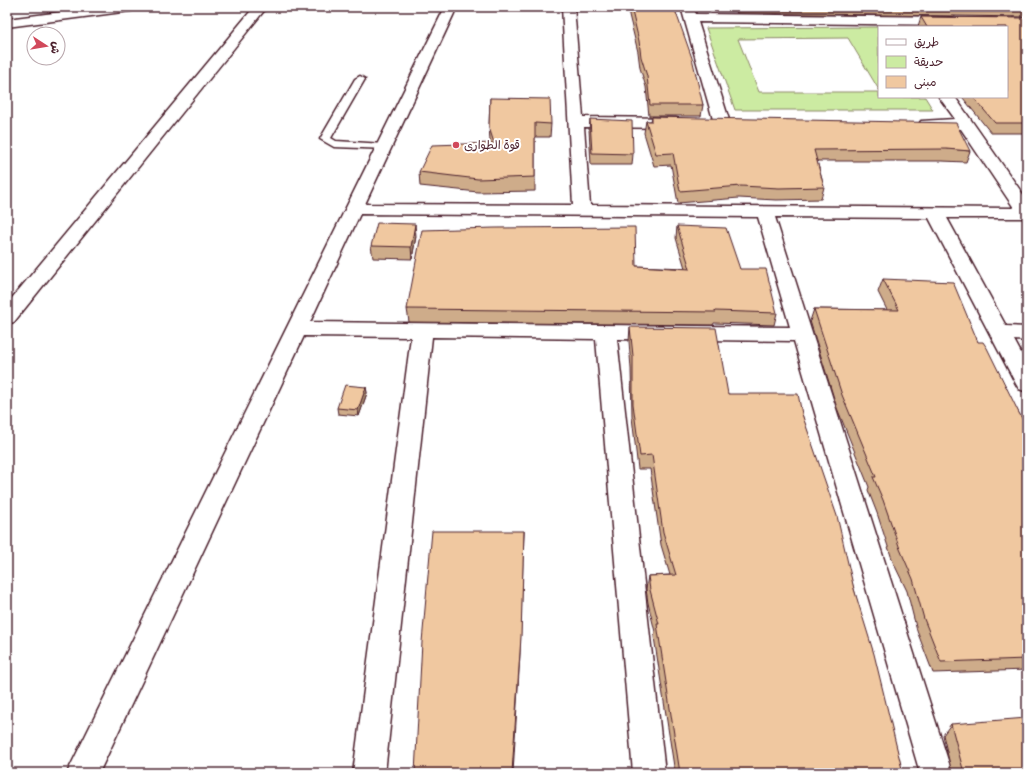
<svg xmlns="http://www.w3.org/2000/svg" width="1034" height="780" font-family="Caveat,'Playpen Sans Arabic',sans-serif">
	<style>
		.green { fill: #cceba2; stroke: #8b8566 }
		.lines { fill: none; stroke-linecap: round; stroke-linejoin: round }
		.lane-casing { stroke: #4a1f2b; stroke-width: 3 }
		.street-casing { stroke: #4a1f2b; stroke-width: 3 }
		.lane { fill: #fff; fill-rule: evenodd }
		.street { fill: #fff; fill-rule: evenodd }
		.wall { fill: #ceac8a; stroke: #4a1f2b }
		.shaded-wall { fill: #a88c70; stroke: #4a1f2b }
		.building { fill: #f0c8a0; stroke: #4a1f2b }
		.poi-dot { fill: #d1495b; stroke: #fff; stroke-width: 1.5 }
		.labels { text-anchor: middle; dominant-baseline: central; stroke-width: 4; stroke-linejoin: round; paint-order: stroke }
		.far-poi-label { font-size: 12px; fill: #4a1f2b; stroke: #fff; text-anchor: start }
	</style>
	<rect width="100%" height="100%" fill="#fff"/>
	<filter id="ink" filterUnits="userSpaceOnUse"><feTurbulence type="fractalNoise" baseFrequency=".025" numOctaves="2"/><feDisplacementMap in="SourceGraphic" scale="8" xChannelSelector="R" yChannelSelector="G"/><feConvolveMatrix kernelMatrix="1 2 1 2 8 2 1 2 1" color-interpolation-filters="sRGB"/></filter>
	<g filter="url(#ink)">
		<path class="green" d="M878 27 879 90 848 38 738 39 759 92H879V97H925L933 110H735L706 28Z"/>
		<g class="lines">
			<defs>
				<path id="lane" d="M360 76 365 79 331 138 336 141 384 144 388 145 389 147 388 149 334 147 320 139 355 79Z"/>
				<path id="street" d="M100 7H136L135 10 130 11 7 27V19Z
					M254 7H267L14 322 7 324V304Z
					M445 7H457L365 204 573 205 562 7H574L583 117 676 118 682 120 684 123 682 126 676 128 584 127 590 205 1014 208 961 129 921 127 919 124 921 121 955 119 939 97H955L1027 200V218H947L1006 326 1027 327V341L1014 340 1027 364V392L1019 389 1016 384 929 218 775 217 952 773H920L794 341 617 339 665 773H633L596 339 432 337 385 773H353L411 337 304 336 99 773H67ZM360 214 758 217 790 327 310 322Z
					M681 7H693L696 14 950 17 955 18 957 21 955 24 950 25 698 22 730 123 728 126 722 128 716 126 714 123Z
					M1006 7H1019L1027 15V27L1022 26Z"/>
			</defs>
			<use href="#lane" class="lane-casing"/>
			<use href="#street" class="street-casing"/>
			<use href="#lane" class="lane"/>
			<use href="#street" class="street"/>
		</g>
		<path class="wall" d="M630 7H674L703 105 701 116H649L646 87 640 68 638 52 629 15Z
			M733 7H1027V17L737 13Z
			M921 17 1027 18V133H991L963 98V97H1007V27H919L918 26Z
			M490 98 551 124 550 137H535V191L478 192 420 186 419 172 490 143V141L489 127Z
			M652 117 970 151 966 162 942 161H817L824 187 821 199 776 200 739 198 678 203 671 165 654 166 644 133 646 121H651Z
			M590 119 633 154 632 165H591L589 130Z
			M677 226 740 269 777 313 774 325 714 323 713 325 409 322 407 309 636 266 685 268 676 238Z
			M416 236 412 259 373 258 371 246Z
			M883 279 978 342 1027 427V670L933 673 917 631 907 591 893 562 877 513 868 490 869 487 837 408 810 321 814 309 887 310 878 292Z
			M630 327 728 394 802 414 854 589 903 773H675L654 637 655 632 648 603 646 589 648 576 670 575 661 545 650 469H638L632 417 631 369 629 341Z
			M366 387 367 393 359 416 338 414 337 408Z
			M951 724 1027 773H952L943 735Z"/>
		<path class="shaded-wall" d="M415 224 416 236 412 259 411 247Z
			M366 387 367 393 359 416 358 410Z
			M524 531 520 654 513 773H512Z"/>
		<path class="building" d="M631 7H674L692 58 703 105H650L647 76 641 57 639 41Z
			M951 7H1027V8Z
			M921 17 1027 18V123H995L973 97H1007V27H927Z
			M490 98 550 99 551 124 535 123V177L478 179 419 172 432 145 494 143 489 127Z
			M652 117 956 123 970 151 946 149 814 150 824 187 779 188 741 186 680 191 673 153 656 154 646 121H652Z
			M590 119 632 121 633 154 592 153Z
			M377 223 415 224 411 247 371 246Z
			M677 226 726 228 740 269H766L777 313 715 311 716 312 407 309 422 230 495 228 635 227 636 266 690 269Z
			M883 279 953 282 978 342H983L987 348 1019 413 1027 427V659L941 662 924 619 913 579 900 549 883 500 873 477H876L842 395 814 309 899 310Z
			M630 327 716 328 728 394H798L802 414 837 516 854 589 874 654 903 773H680L657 624H659L650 590 648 576 676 575 663 532 652 455 640 456 633 404V356Z
			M345 385 366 387 358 410 337 408Z
			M432 531H524L521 637 512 773H415L422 642Z
			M1027 718V773H964L951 724Z"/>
	</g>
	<circle class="poi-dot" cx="456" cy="145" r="4"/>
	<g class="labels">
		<g class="far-poi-label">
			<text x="464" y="145">قوة الطواری</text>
		</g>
	</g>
	<rect width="1034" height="780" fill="none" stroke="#fff" stroke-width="24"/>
	<rect x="12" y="12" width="1010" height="756" fill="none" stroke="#4a1f2b" stroke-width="1.5" filter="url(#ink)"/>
	<rect x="878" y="26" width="130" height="72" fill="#ffffff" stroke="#b7a5aa"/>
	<rect x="886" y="39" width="20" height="6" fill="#ffffff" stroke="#b7a5aa"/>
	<text x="914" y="46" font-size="12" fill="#4a1f2b">طريق</text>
	<rect x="886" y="56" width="20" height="12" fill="#cceba2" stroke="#b7a5aa"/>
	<text x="914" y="66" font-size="12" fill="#4a1f2b">حديقة</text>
	<rect x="886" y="76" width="20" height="12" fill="#f0c8a0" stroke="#b7a5aa"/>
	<text x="914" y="86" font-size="12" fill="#4a1f2b">مبنى</text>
	<g transform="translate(46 46) rotate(102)"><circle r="19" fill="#ffffff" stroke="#b7a5aa"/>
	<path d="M0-3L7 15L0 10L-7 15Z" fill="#d1495b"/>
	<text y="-6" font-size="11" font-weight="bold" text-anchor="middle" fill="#4a1f2b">ش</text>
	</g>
</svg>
